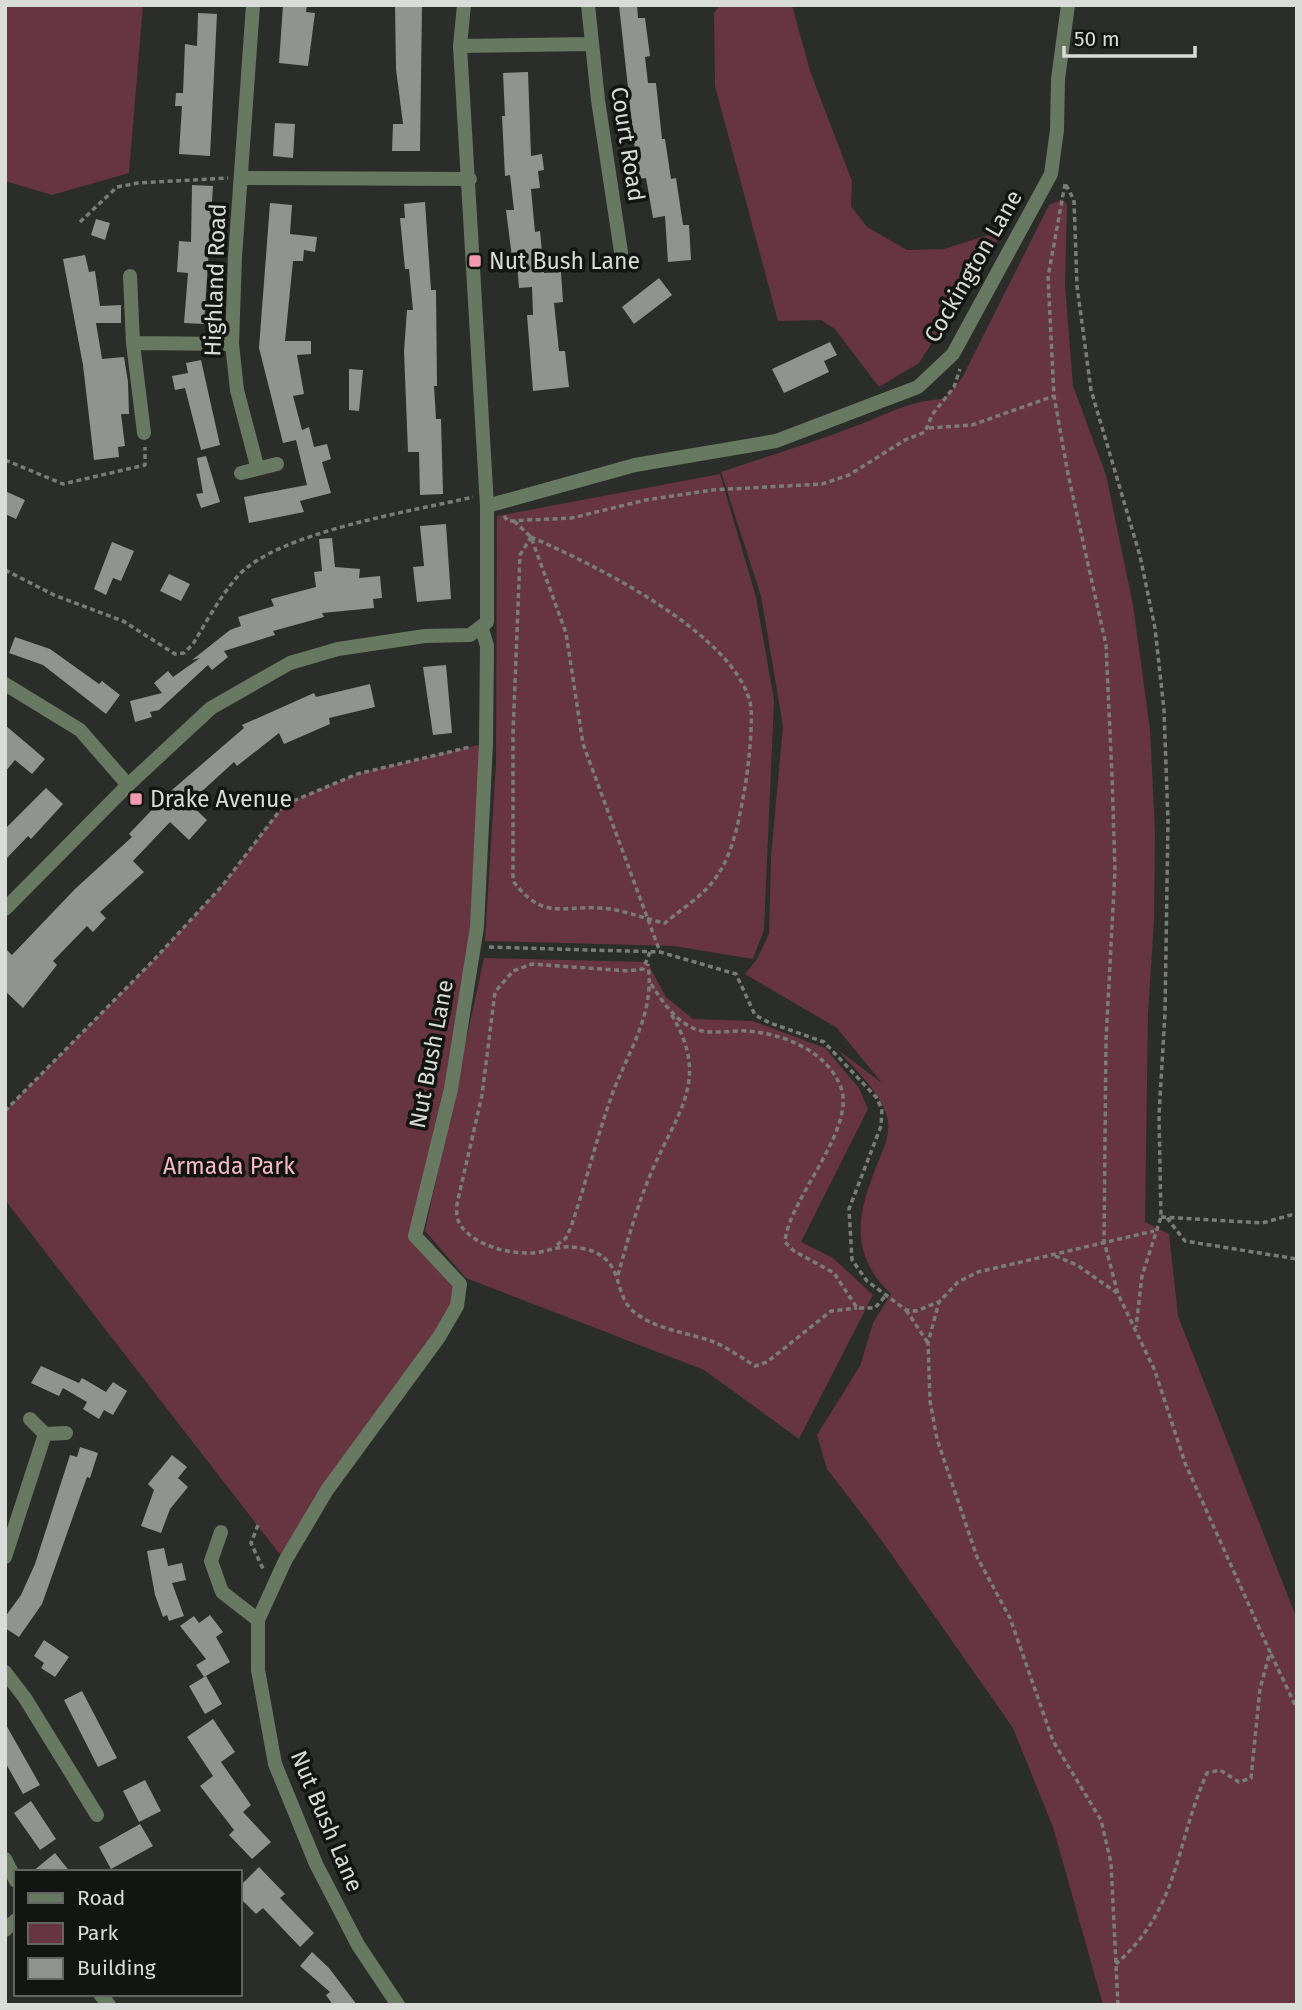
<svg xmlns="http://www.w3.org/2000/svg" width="1302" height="2010" font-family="'Fira Sans',sans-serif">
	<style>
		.green { fill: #673441 }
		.building { fill: #90948e }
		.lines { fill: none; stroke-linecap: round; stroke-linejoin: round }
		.path { stroke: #797c78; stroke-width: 3.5; stroke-dasharray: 5 3.5; stroke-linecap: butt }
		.minor { stroke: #677960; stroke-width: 14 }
		.tertiary { stroke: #677960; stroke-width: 14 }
		.poi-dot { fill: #f29aae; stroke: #131513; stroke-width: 2.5 }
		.labels { text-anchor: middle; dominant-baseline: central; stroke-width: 7; stroke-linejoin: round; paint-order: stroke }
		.street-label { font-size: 23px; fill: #dadcd9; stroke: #131513 }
		.poi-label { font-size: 23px; fill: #dadcd9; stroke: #131513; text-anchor: start }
		.park-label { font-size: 23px; fill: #f9bac7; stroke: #131513 }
	</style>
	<rect width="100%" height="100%" fill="#2a2d29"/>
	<path class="green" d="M5 5H143L129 173 52 195 5 181Z
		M720 5H792L810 71 852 181 851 206 867 227 907 250 944 249 1004 230 919 363 879 387 835 329 821 320 778 321 715 86 714 13Z
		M1062 199 1067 204 1065 284 1073 386 1106 475 1133 605 1150 729 1155 832 1154 921 1148 1014 1145 1222 1169 1234 1178 1316 1297 1619V2005H1103L1053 1827 1013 1728 877 1534 827 1469 817 1435 860 1366 873 1323 891 1294C847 1252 858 1211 879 1160 885 1146 892 1129 886 1113 877 1089 854 1068 837 1049L882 1083 837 1028 745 974 757 959 769 934 771 857 783 726 761 596 721 472C768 456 815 442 861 424 890 413 912 400 944 399L962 378 1049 205Z
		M720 474 756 597 774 700 764 930 753 959 674 946 485 941 496 763 497 516Z
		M486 743 477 927 415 1236 460 1284 457 1306 285 1561 5 1200V1111L151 963 222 886 284 805 357 774Z
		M484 958 647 962 666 997 693 1019 753 1021 825 1048 859 1088 868 1109 801 1242 833 1258 873 1295 799 1439 704 1370 466 1278 425 1231Z"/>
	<path class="building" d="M283 5H307L306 12 315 13 308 66 279 63Z
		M395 5H422L420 151H392L393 124H403L396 69Z
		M619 5H637L638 18H645L650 56 645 57 648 83H656L662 139H665L671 179 676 178 683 225H689L691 260 668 262 665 216 653 218 646 178 638 179Z
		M198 13 217 14 210 156 179 154 182 106H175L176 93H183L185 44 197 46Z
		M528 72 531 156 542 154 544 170 538 171 540 188 531 189 535 232 540 231 544 273 561 272 563 302 554 303 559 351H565L569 387 533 391 527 315H533L532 287 519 288 517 264 513 265 506 210H514L510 175 505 176 502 116H505L503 73Z
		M275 123 295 124 293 158 273 156Z
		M192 185 213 186 204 324 184 323 188 273 177 272 179 241 191 242Z
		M425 202 431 290H436L437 386H434L436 419H441L443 494 420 495 419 452H408L404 351 407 310H413L409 269H405L400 218H405L404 204Z
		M270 203 292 205 290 234 317 237 315 252 304 250 303 261H293L285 341H311V354L297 355 304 394 293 396 302 430 309 427 314 447 327 444 331 459 322 462 331 493 300 501 304 512 249 523 244 497 307 485 296 440 283 443 259 348Z
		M96 219 110 223 105 240 91 235Z
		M85 255 89 272 95 271 100 306 121 305V323H96L102 359 124 357 128 382 129 414H121L125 446 118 447 119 457 94 460 83 365 63 259Z
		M659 278 672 295 634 324 622 307Z
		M830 342 837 355 824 361 829 372 784 393 772 369Z
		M201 360 220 445 201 450 185 388 175 390 172 376 188 373 186 363Z
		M349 369 363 370 359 411 349 410Z
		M206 456 220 502 201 508 196 494 203 493 197 458Z
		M5 491 25 500 16 519 5 514Z
		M446 524 451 599 417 602 413 567 424 566 420 526Z
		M332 538 335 567 360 569 359 578 380 576 382 598 373 599 374 608 322 613 324 617 273 631 275 635 224 651 228 657 212 670 208 665 159 710 150 712 152 717 135 722 130 701 162 693 154 683 168 671 173 677 200 658 192 660 230 630 241 626 238 617 274 606 271 599 316 587 314 572 322 571 319 539Z
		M112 542 134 551 121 581 113 578 106 595 94 589Z
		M169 574 190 584 181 601 160 591Z
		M15 637 50 649 99 684 102 681 120 695 106 714 43 665 9 653Z
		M446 665 452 733 433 735 423 667Z
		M370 684 375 707 329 718 330 724 284 744 279 733 237 766 234 762 189 803 207 820 189 840 170 822 133 861 144 872 100 912 106 918 93 932 87 926 53 961 57 965 23 1008 5 991V948L12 955 75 889 132 837 129 834 165 796 244 728 242 725 314 693 316 697Z
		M5 725 45 759 32 774 15 760 5 772Z
		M46 788 63 804 31 839 28 836 5 860V829Z
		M41 1366 79 1383 82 1378 106 1392 113 1382 127 1391 113 1415 104 1410 99 1419 83 1409 87 1402 63 1388 59 1396 31 1383Z
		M80 1447 98 1453 90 1478 87 1477 42 1604 19 1637 5 1628V1617L21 1595 35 1564 70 1455 77 1457Z
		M172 1455 187 1467 178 1478 188 1487 170 1509 161 1533 141 1526 154 1490 148 1484Z
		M164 1548 168 1566 182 1563 186 1580 172 1583 184 1616 169 1621 167 1615 163 1617 155 1595 147 1551Z
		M210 1615 223 1632 216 1637 230 1662 204 1677 196 1665 206 1659 180 1626 194 1616 199 1623Z
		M44 1640 69 1657 55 1677 41 1668 44 1663 34 1656Z
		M206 1676 222 1704 205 1714 189 1686Z
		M82 1691 117 1758 98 1767 64 1700Z
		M213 1719 235 1752 221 1762 251 1805 243 1812 271 1842 252 1859 229 1835 234 1830 200 1786 213 1776 187 1737Z
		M5 1723 40 1785 23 1794 5 1762Z
		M145 1780 161 1811 139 1822 123 1791Z
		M31 1801 56 1839 40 1850 14 1813Z
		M140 1824 153 1846 111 1869 99 1847Z
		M55 1853 70 1872H32Z
		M259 1867 285 1894 280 1898 314 1933 300 1947 263 1908 256 1914 240 1898V1886Z
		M312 1952 329 1968 357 2005H333L326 1995 330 1992 300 1966Z"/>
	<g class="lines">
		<path class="path" d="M1065 184 1048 277 1054 396 1068 474 1106 645 1112 776 1115 870 1106 1040 1104 1241 1118 1294 1155 1371 1185 1463 1270 1652 1260 1689 1251 1778 1239 1782 1220 1770 1207 1773C1175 1844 1180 1908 1116 1964
			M1066 185 1074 200 1077 286 1091 390 1140 556 1155 628 1164 710 1168 821 1165 1013 1159 1115 1161 1217 1142 1276 1136 1327
			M80 222 117 187 138 183 228 178
			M929 428 972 425 1054 396
			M5 460 63 484 145 465V447
			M504 516 508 521 572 518 646 500 712 490 822 484 849 475 905 440 925 432 932 415 954 387 960 369
			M514 521 531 537 566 633 583 744 660 952
			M531 537C593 564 732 632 750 702 754 717 748 770 745 787 739 820 733 859 710 885 698 899 679 911 665 923 644 919 622 909 600 908 559 906 543 920 513 881V734L520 555Z
			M5 570 54 595 123 621 175 654 184 653 193 644C206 622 220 597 237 577 276 532 414 511 473 497
			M489 947 660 952 736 974 755 1015 770 1023 824 1042 876 1097 882 1109 881 1126 849 1209 852 1260 867 1281 906 1310 916 1311 939 1302
			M650 952 643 969 628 971 532 964 513 971 495 992 482 1095 457 1204C457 1209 456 1216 458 1220 468 1244 505 1253 527 1253 549 1254 557 1242 585 1249 628 1259 610 1297 638 1315 659 1330 690 1333 714 1342 728 1348 742 1358 755 1366L767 1362 831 1311 857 1308
			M651 984C663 1002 674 1020 695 1029 711 1035 731 1030 748 1031 783 1034 825 1050 840 1085 859 1127 788 1199 785 1242L794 1251 834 1273 857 1308H875L887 1294
			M5 1111 151 963 222 886 284 805 357 774 470 747
			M1161 1217 1262 1223 1291 1215 1297 1217
			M1167 1218 1185 1241 1297 1259
			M557 1245 566 1238 571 1227C586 1183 597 1136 613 1092 630 1048 655 1013 648 964
			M1055 1256 1077 1265 1117 1293
			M618 1275C627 1243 636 1209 649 1178 674 1115 713 1082 671 1014
			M906 1310 928 1343
			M258 1525 251 1543 264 1571
			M1271 1654 1297 1709
			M1118 2005 1111 1863 1101 1820 1053 1741 1010 1618 977 1557 937 1439 930 1401 928 1343 939 1302 958 1282 978 1272 1154 1231"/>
		<path class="minor" d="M253 5 235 257 232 344 237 390 257 466
			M588 5 598 100 621 252
			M460 46 591 44
			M243 178 470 179
			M130 276 133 343 144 433
			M133 343 232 344
			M241 473 277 464
			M487 506 635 465 776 441 918 387 953 354 1051 174 1057 130 1058 79 1068 5
			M5 684 80 730 128 785
			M45 1434 66 1433
			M221 1532 211 1561 222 1592 258 1620
			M5 1557 45 1434 30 1419
			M5 1672 25 1698 97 1815
			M5 1859 16 1881
			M5 1930 16 1920
			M100 1994 109 2005
			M398 2005 358 1945 316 1864 275 1764 258 1670V1620L285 1561 327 1490 439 1337 457 1306 460 1284 415 1236 451 1089 477 927 486 743 487 646 482 629"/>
		<path class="tertiary" d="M5 909 128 785 211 708 290 663 338 649 425 636 470 635 487 622V506L460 46 464 5"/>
	</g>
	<g class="poi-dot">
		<rect x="468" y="254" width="14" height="14" rx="3.5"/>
		<rect x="129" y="792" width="14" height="14" rx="3.5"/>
	</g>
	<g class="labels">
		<g class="street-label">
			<text transform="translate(628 144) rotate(81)">Court Road</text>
			<text transform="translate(973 266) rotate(-60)">Cockington Lane</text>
			<text transform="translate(215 280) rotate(-88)">Highland Road</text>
			<text transform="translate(431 1054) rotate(-79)">Nut Bush Lane</text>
			<text transform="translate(327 1821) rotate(67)">Nut Bush Lane</text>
		</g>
		<g class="poi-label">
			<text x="489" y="261">Nut Bush Lane</text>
			<text x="150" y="799">Drake Avenue</text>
		</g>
		<g class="park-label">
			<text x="229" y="1166">Armada Park</text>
		</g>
	</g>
	<rect width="1302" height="2010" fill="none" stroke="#dadcd9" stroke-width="14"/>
	<rect x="14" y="1870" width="228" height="126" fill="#131513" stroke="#636562" stroke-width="2"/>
	<rect x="28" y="1893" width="35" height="10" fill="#677960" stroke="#636562" stroke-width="2"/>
	<text x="77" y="1905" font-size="21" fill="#dadcd9">Road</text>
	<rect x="28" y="1923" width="35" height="21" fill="#673441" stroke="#636562" stroke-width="2"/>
	<text x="77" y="1940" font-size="21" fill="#dadcd9">Park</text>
	<rect x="28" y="1958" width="35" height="21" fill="#90948e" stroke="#636562" stroke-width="2"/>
	<text x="77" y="1975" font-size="21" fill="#dadcd9">Building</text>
	<path d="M1064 46v10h131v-10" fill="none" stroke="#dadcd9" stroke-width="3.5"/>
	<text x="1074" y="46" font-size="21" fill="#dadcd9" stroke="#131513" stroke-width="5" paint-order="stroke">50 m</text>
</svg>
